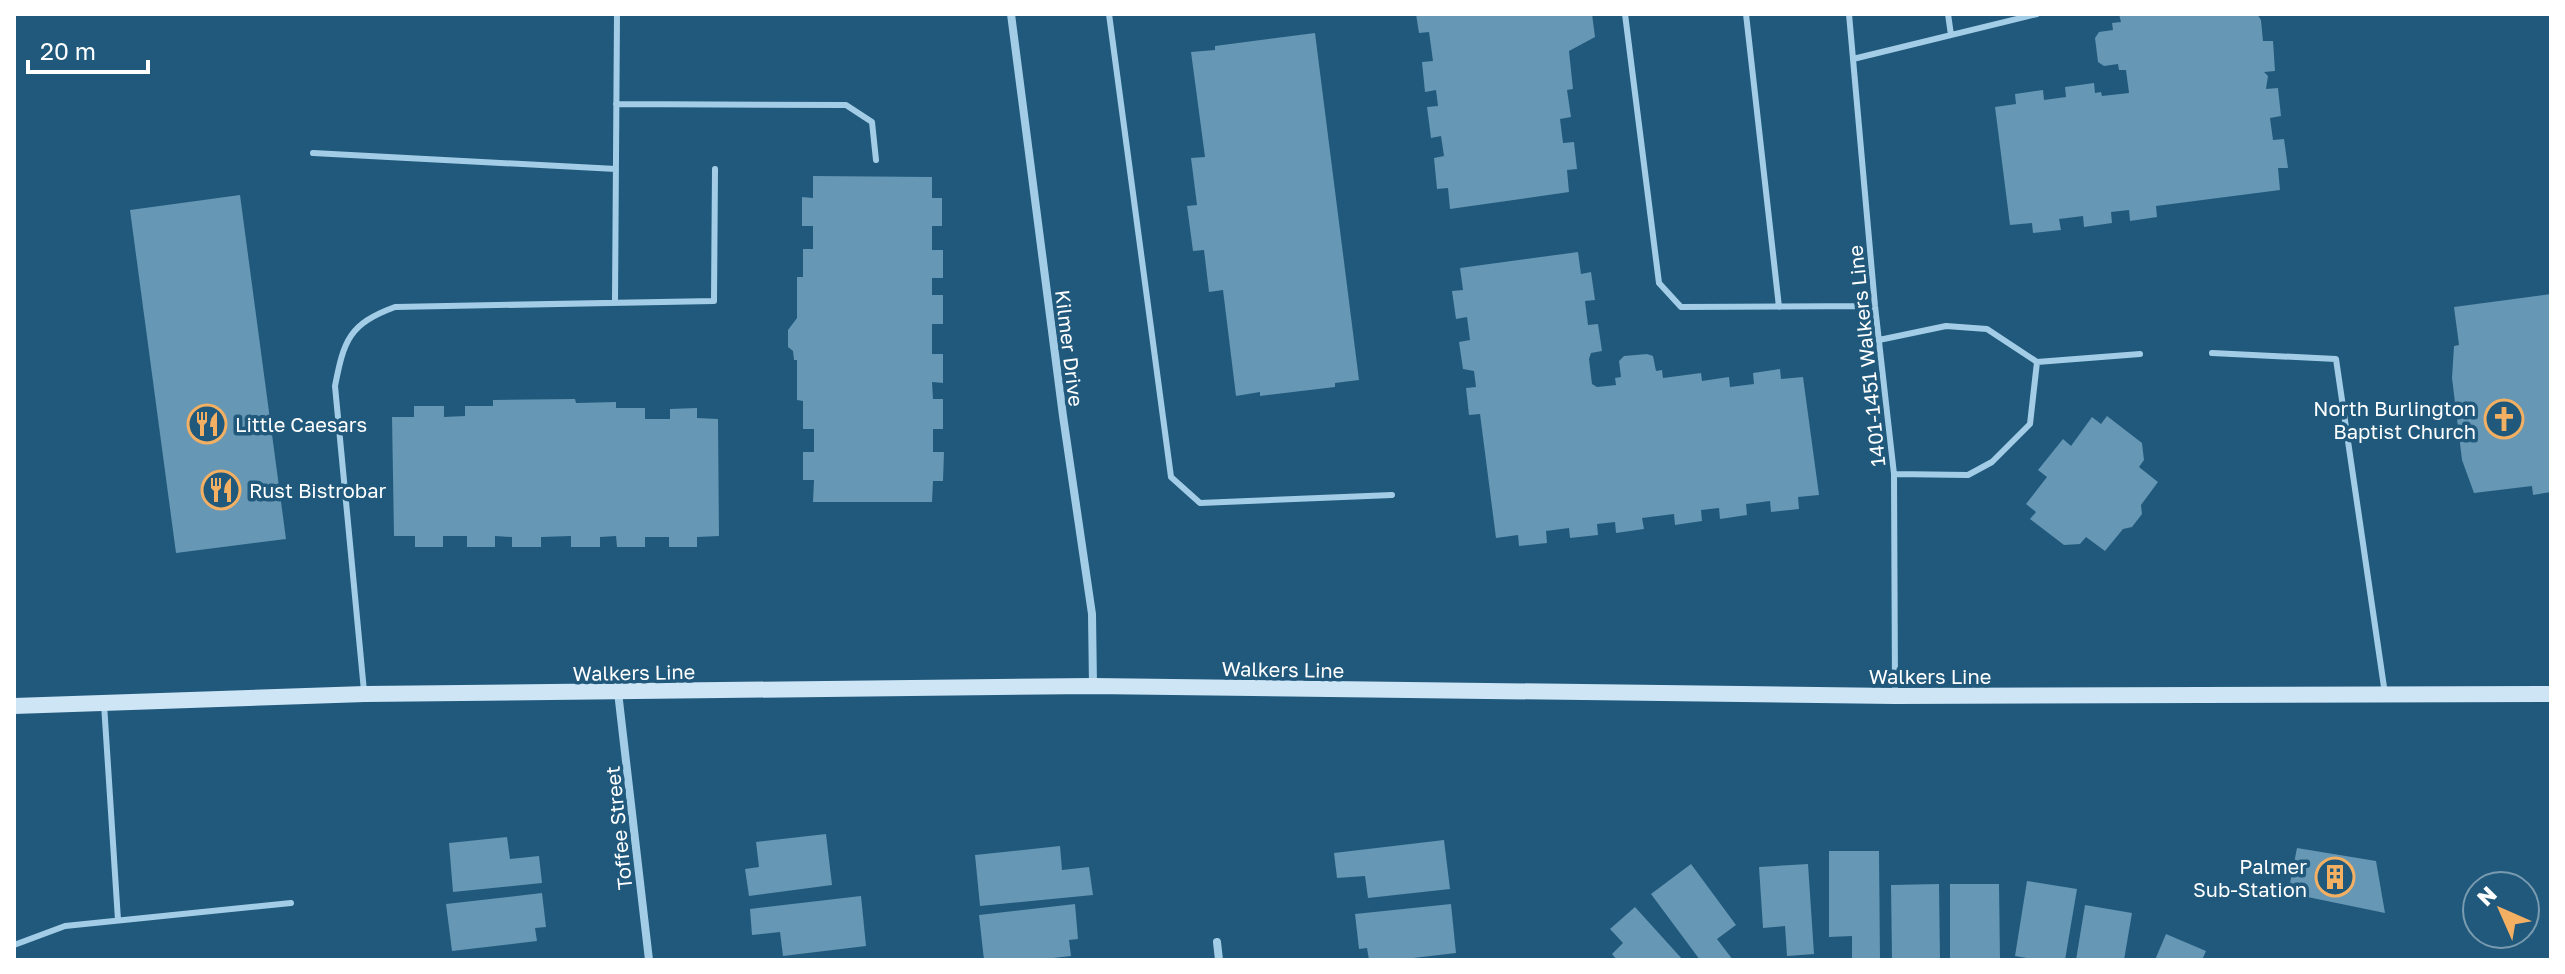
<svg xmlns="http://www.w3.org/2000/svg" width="2565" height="974" font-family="'Golos Text',sans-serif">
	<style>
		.building { fill: #6697b4 }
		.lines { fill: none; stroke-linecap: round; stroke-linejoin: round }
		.service { stroke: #a3cde6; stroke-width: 6 }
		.minor { stroke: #a3cde6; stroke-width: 8 }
		.secondary { stroke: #cde5f5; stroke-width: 16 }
		.labels { text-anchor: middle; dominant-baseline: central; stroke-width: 7; stroke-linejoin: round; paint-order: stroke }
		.street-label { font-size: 20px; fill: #fff; stroke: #20597c }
		.poi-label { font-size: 20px; fill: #fff; stroke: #20597c; text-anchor: end }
	</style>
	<rect width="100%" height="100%" fill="#20597c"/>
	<path class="building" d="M1416 14H1592L1595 37 1569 51 1573 89 1567 90 1571 117 1560 119 1563 143 1574 142 1577 169 1567 170 1569 192 1450 209 1448 188 1437 189 1434 158 1444 156 1441 136 1431 138 1427 107 1438 106 1436 90 1425 92 1422 62 1433 61 1429 32 1419 33Z
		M2119 14H2257L2261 20 2263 41H2273L2275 71 2264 72 2268 76 2266 89 2278 88 2281 116 2270 118 2273 140 2284 139 2288 168H2278L2280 190 2156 206 2157 217 2130 221 2129 210 2111 212 2112 223 2084 227 2083 216 2059 219 2061 230 2033 233 2032 223 2010 225 1995 107 2016 104 2015 94 2043 90 2044 100 2066 97 2065 87 2094 83 2095 93 2101 92 2102 96 2129 93 2126 70H2119L2118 64 2104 66 2098 62 2095 38 2099 32 2113 30 2112 23 2121 22Z
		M1315 33 1359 380 1335 383V387L1260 396V392L1236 396 1223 290 1209 292 1204 250 1193 251 1187 206 1197 205 1191 158 1205 157 1191 52 1215 50V46Z
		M813 176 932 177V198H942V226H932V250H943V278H932V295H943V324H932V354H943V383L932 382 933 399H943V429H933V452H944L943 481H933L932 502H813L814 480H803V452H814V429H803V401L797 400V360H794L793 351 788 347V330L797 318V277H803V249H813V226H802V197L813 198Z
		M240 195 286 539 176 553 130 210Z
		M1578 252 1581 274 1591 272 1595 300 1585 301 1588 325 1598 324 1602 351 1591 353 1589 359 1592 384 1597 387 1616 385 1615 378 1621 377 1619 361 1624 356 1647 354 1653 356 1656 371 1662 370 1663 378 1701 373 1702 381 1729 377 1730 387 1754 384 1753 373 1780 369 1781 379 1803 377 1819 495 1798 497 1799 509 1771 512 1770 501 1746 504 1747 515 1720 519 1719 508 1701 510 1702 521 1675 525 1674 514 1642 518 1644 529 1616 533 1615 522 1597 524 1598 535 1570 538 1569 528 1546 531 1547 543 1519 546 1518 535 1496 538 1480 414 1469 415 1466 388 1476 387 1474 371 1463 369 1459 342 1470 340 1467 317 1456 319 1452 291 1463 290 1460 268Z
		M2551 294V492L2533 495 2532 486 2474 493 2462 460 2452 378 2454 346 2459 345 2454 307Z
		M575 399 576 403 616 402V408H645V419H670V409L697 408V418L718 419 719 536 697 537V547H669V537H645V547H617L616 536 600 537V547H571V536L541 537V547H512V537L495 536V547H467V536H443V547H415V536H394L392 417H414V406H444V417L465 416V406H493V400Z
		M2107 416 2142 443 2144 460 2139 467 2158 482 2141 505 2142 514 2132 527 2123 529 2105 551 2086 537 2080 544 2064 545 2030 519 2036 512 2026 504 2047 477 2038 470 2063 439 2071 446 2092 417 2101 424Z
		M826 834 832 885 749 896 745 869 759 867 756 842Z
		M507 837 510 859 539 856 542 883 453 892 449 843Z
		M1444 840 1450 889 1368 898 1365 876 1337 878 1334 853Z
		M1060 846 1062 870 1089 867 1093 895 980 906 975 855Z
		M2297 848 2376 861 2385 913 2288 893Z
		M1829 851H1879L1880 960H1852V936L1829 937Z
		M1691 864 1736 925 1717 939 1733 960H1700L1651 894Z
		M1808 864 1814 954 1787 956 1785 926 1763 928 1759 867Z
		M2027 881 2077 889 2065 960H2038L2015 956Z
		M1939 884 1940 960H1892L1891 885Z
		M1950 884H1999L2000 960H1950Z
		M542 893 546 927 535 928 537 941 452 951 446 904Z
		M861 896 866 946 783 956 780 932 752 935 750 909Z
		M1075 904 1078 939 1069 940 1071 956 1035 960H984L979 915Z
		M1451 904 1456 953 1396 960H1369L1367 948 1359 949 1355 914Z
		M2085 905 2132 913 2124 960H2076Z
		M1635 907 1683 960H1617L1612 954 1623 943 1610 929Z
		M2166 934 2206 951 2202 960H2155Z"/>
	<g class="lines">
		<path class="service" d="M1109 14 1171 477 1200 503 1392 495
			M1625 14 1659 283 1681 307 1875 306
			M1746 14 1779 307
			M1849 14 1875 306 1894 474 1895 692
			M1948 14 1951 35
			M1853 59 2037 14
			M616 104 846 105 872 122 876 160
			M313 153 616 169
			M615 301 617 14
			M1879 340 1946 326 1987 329 2037 362 2140 354
			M2212 353 2336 359 2385 694
			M1894 474 1968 475 1992 462 2030 424 2037 362
			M364 691 335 386C344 340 349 324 395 307L714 301 715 169
			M104 704 118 920
			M14 945 65 926 291 903"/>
		<path class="minor" d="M1011 14 1063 416 1092 614 1093 686
			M618 692 649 960
			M1217 942 1219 960"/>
		<path class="secondary" d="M14 706 365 694 1093 686 1895 696 2551 694"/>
	</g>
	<defs>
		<symbol id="church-ring" viewBox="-11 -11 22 22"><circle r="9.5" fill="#20597c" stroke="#f3b063" stroke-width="1.5"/><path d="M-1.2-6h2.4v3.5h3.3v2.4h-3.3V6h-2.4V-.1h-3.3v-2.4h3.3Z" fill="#f3b063"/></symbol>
		<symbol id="restaurant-ring" viewBox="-11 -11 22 22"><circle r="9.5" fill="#20597c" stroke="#f3b063" stroke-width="1.5"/><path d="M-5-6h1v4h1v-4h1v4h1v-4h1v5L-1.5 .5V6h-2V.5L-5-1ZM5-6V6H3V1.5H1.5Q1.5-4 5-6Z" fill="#f3b063"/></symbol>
		<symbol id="building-ring" viewBox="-11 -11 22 22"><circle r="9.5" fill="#20597c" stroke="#f3b063" stroke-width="1.5"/><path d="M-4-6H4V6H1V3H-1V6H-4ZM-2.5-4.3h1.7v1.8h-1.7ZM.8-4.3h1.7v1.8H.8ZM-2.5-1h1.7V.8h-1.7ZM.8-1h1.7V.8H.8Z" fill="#f3b063"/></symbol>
	</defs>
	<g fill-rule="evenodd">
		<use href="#church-ring" x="2482" y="397" width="44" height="44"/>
		<use href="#restaurant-ring" x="185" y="402" width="44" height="44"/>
		<use href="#restaurant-ring" x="199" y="468" width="44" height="44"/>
		<use href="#building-ring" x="2313" y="855" width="44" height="44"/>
	</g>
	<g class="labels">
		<g class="street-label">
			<text transform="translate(1070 348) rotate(83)">Kilmer Drive</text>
			<text transform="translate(1866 356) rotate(-96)">1401-1451 Walkers Line</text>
			<text transform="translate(1283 669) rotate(1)">Walkers Line</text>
			<text transform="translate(634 672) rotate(-1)">Walkers Line</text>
			<text x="1930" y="676">Walkers Line</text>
			<text transform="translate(618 828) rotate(-96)">Toffee Street</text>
		</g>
		<g class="poi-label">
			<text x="2476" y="408">North Burlington<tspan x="2476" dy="23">Baptist Church</tspan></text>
			<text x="235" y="424" text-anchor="start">Little Caesars</text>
			<text x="249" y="490" text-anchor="start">Rust Bistrobar</text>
			<text x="2307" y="866">Palmer<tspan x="2307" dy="23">Sub-Station</tspan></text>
		</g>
	</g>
	<rect width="2565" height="974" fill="none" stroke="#ffffff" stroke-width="32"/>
	<g transform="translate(2501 910) rotate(315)"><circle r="38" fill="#20597c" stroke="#799bb0" stroke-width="2"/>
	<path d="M0-6L14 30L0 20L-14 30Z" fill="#f3b063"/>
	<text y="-12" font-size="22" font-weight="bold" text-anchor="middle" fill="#ffffff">N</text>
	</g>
	<path d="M28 60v12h120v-12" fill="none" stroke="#ffffff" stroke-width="4"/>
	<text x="40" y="60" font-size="24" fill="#ffffff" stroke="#20597c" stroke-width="6" paint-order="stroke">20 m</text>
</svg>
